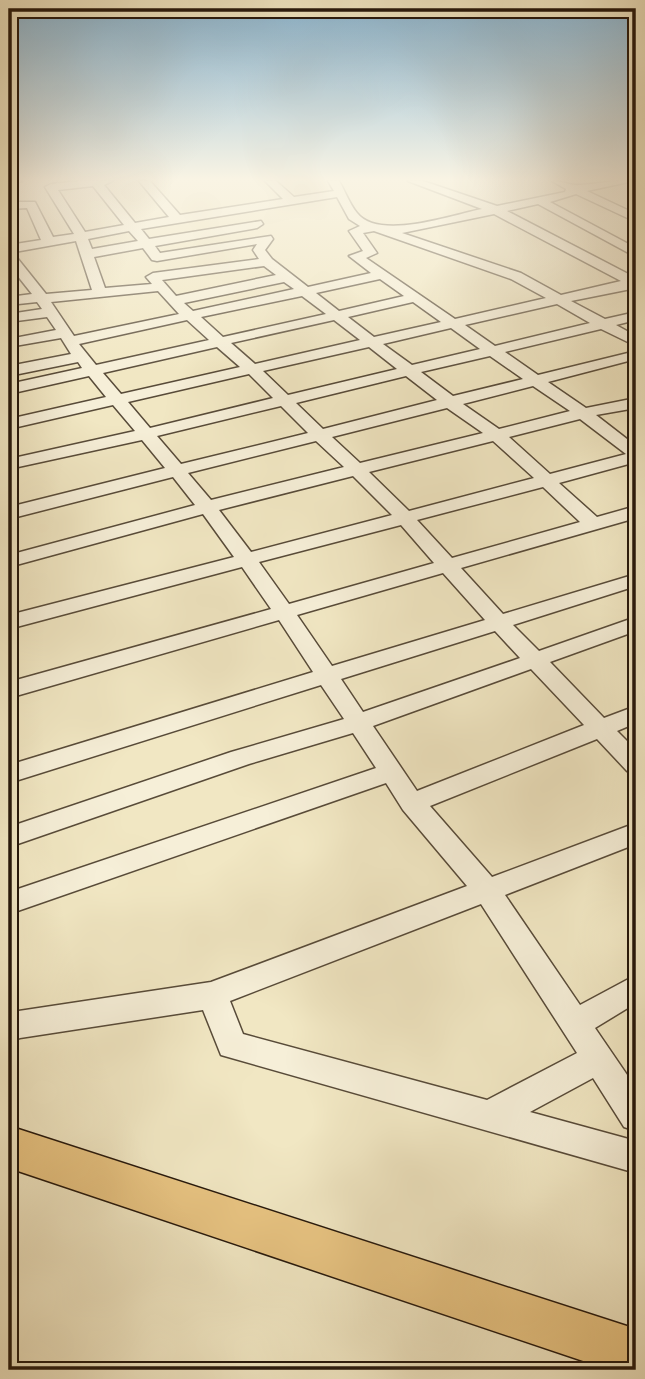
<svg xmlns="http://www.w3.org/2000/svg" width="645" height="1379" font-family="'Libre Bodoni',serif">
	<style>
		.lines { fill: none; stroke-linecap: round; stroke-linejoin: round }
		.minor-casing { stroke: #584b39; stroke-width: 3 }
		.major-casing { stroke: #25170b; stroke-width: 3 }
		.minor { fill: #f6efd8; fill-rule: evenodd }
		.major { fill: #e8c482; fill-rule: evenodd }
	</style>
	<rect width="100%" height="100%" fill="#f1e7c3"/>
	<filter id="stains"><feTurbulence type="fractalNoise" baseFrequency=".00286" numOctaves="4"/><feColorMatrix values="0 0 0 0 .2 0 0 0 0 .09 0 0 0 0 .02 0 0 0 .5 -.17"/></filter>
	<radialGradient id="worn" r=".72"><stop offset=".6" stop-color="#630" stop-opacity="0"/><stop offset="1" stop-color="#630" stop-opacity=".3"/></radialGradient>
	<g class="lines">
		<defs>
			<path id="minor" d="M9 181H22L9 185Z
				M80 181H113L104 185 135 223 169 217 139 181H150L180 215 283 199 265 181H276L294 197 334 191 328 181H339C345 191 349 203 357 213 379 241 452 215 482 209L408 181H423L497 206 565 192 566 189 552 181C562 181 571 186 580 185 598 184 615 180 633 181L587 191 636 214V222L576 194 550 202 636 248V257L538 204 507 211 636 278V288L571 301 605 319 636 312V320L616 325 636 336V346L601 329 505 352 538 375 636 351V359L548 382 586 408 636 398V408L596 415 636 446V462L559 483 597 517 636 506V518L461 568 503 614 636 574V586L513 625 539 651 636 617V631L550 662 604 718 636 706V723L617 731 636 750V774L627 771 597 739 430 806 492 877 636 823V844L505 895 580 1005 636 975V1003L595 1028 636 1088V1131L624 1127 593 1078 530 1112 636 1141V1173L221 1055 203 1010 20 1038 9 1043V1014L12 1012 211 982 467 886 403 810 386 783 9 914V892L376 768 353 733 249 764 9 847V827L231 752 344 719 321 685 9 783V765L313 672 279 620 9 698V682L271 609 242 567 9 629V615L234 557 203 514 9 567V555L195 505 173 477 9 519V507L165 468 142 440 9 469V459L135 431 113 405 9 429V419L106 397 89 376 9 394V384L82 368 78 362 9 376V366L71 354 61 338 9 347V339L56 330 47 317 9 322V314L42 309 37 302 9 305V297L32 294 9 265V253L14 254 46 294 92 290 76 241 9 253V245L41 240 27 208 9 209V198L15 202H35L53 237 74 234 45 187 51 184ZM93 186 124 225 85 232 58 190ZM337 197 349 219 360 226 349 231 363 251 349 256 371 273 308 287 272 259 265 250 273 239 271 236 160 253 155 246 257 228 263 224 261 221 149 239 141 229ZM494 214 621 281 561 295 521 273 402 233ZM129 231 138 241 92 249 88 239ZM374 231 511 279 546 298 455 319 366 258 377 253 363 233ZM257 244 253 250 259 259 153 273 146 277 152 284 105 288 94 257 143 248 152 260 157 261ZM264 266 276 275 176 296 162 280ZM380 279 404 296 339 311 316 293ZM284 282 294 289 193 311 184 303ZM158 291 179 314 74 336 51 302ZM302 296 326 314 223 337 201 317ZM413 302 441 322 374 337 348 317ZM557 304 590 323 495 346 465 325ZM187 320 209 340 96 365 79 344ZM334 320 360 340 255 364 231 343ZM451 328 480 349 412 365 383 344ZM217 347 240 367 121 394 103 373ZM369 347 397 369 288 395 263 371ZM490 356 523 379 453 396 421 372ZM249 374 273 398 150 428 128 402ZM406 376 437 400 323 429 296 403ZM533 386 570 411 499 429 463 404ZM281 406 308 433 181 464 157 436ZM447 408 483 433 360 463 332 437ZM580 419 626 454 550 474 509 437ZM316 441 344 467 211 500 188 473ZM493 441 534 478 409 511 369 472ZM353 476 392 515 251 552 219 510ZM543 487 580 522 452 558 417 520ZM401 525 434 563 289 604 259 562ZM443 573 485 620 332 666 297 615ZM495 631 520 658 363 712 341 679ZM531 669 584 725 417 791 373 726ZM481 904 577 1053 487 1100 243 1034 230 1001Z"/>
			<path id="major" d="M9 1126 636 1329V1370H610L9 1168Z"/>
		</defs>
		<use href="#minor" class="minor-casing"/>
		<use href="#major" class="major-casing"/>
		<use href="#minor" class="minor"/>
		<use href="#major" class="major"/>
	</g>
	<linearGradient id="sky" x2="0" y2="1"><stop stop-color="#8ab8d6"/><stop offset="0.48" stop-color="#f9f4e4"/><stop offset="1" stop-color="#f9f4e4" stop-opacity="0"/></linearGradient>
	<rect width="645" height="374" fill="url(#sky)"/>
	<rect width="645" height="1379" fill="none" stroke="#f1e7c3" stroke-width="35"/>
	<rect x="10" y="10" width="624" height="1358" fill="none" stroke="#25170b" stroke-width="3.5"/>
	<rect x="18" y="18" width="610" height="1344" fill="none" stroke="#25170b" stroke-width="2"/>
	<rect width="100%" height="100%" filter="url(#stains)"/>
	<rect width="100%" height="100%" fill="url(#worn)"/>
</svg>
